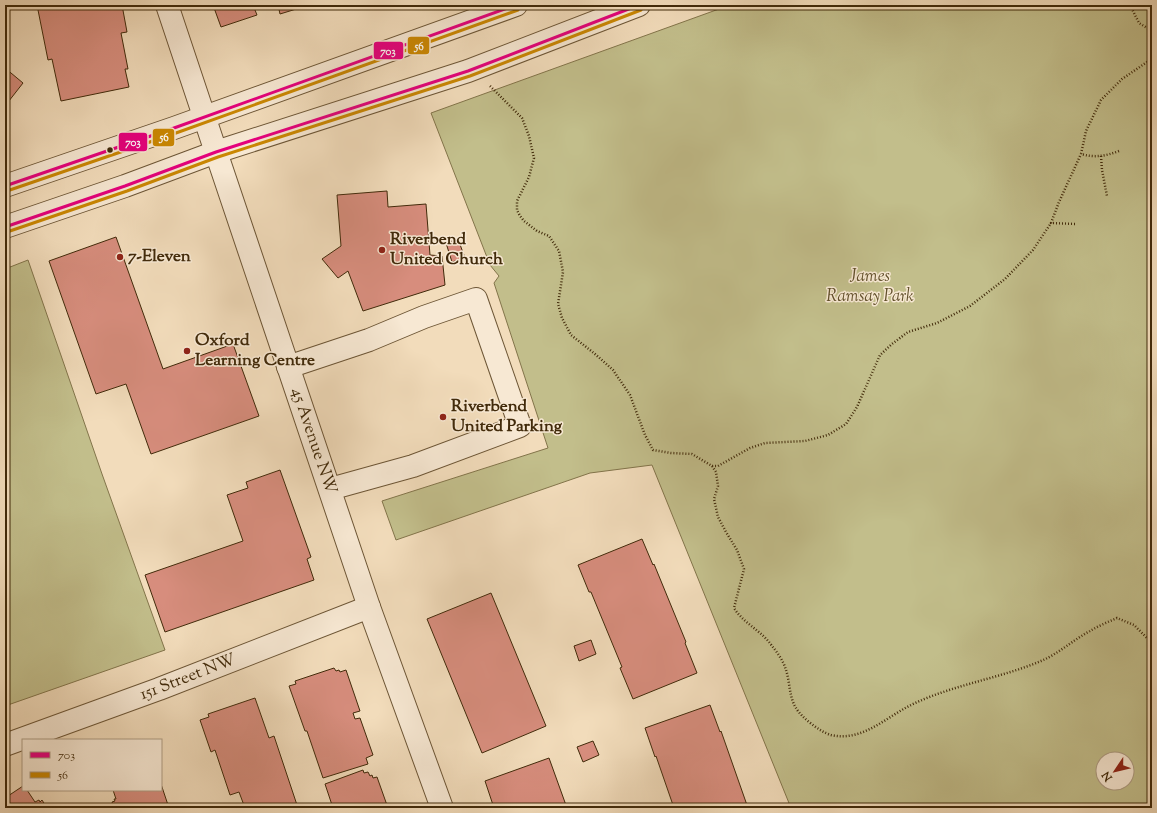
<svg xmlns="http://www.w3.org/2000/svg" width="1157" height="813" font-family="'Sorts Mill Goudy',serif">
	<style>
		.green { fill: #c2be8b; stroke: #82744a; fill-rule: evenodd }
		.building { fill: #d78d7d; stroke: #412a0a }
		.lines { fill: none; stroke-linecap: round; stroke-linejoin: round }
		.minor-casing { stroke: #6d5636; stroke-width: 24 }
		.path { stroke: #412a0a; stroke-width: 2.5; stroke-dasharray: 1 2; stroke-linecap: butt }
		.minor { stroke: #f7e8d3; stroke-width: 22 }
		.bus-1-casing { stroke: #f7e8d3; stroke-width: 6 }
		.bus-2-casing { stroke: #f7e8d3; stroke-width: 6 }
		.bus-1 { stroke: #e5007d; stroke-width: 3 }
		.bus-2 { stroke: #ca8702; stroke-width: 3 }
		.bus-dot { fill: #412a0a; stroke: #f7e8d3; stroke-width: 1.5 }
		.poi-dot { fill: #8f2418; stroke: #f7e8d3; stroke-width: 1.5 }
		.labels { text-anchor: middle; dominant-baseline: central; stroke-width: 3; stroke-linejoin: round; paint-order: stroke }
		.poi-label { font-size: 17px; font-weight: bold; fill: #412a0a; stroke: #f7e8d3; text-anchor: start }
		.park-label { font-size: 17px; font-style: italic; fill: #614f2a; stroke: #f7e8d3 }
		.street-label { font-size: 17px; fill: #412a0a; stroke: #f7e8d3 }
		.line-badge { stroke: #f7e8d3; stroke-width: 1.5 }
		.badge-label { font-size: 11px; text-anchor: middle; font-weight: bold; fill: #fff }
	</style>
	<rect width="100%" height="100%" fill="#f2dcbb"/>
	<filter id="stains"><feTurbulence type="fractalNoise" baseFrequency=".005" numOctaves="4"/><feColorMatrix values="0 0 0 0 .2 0 0 0 0 .09 0 0 0 0 .02 0 0 0 .5 -.17"/></filter>
	<radialGradient id="worn" r=".72"><stop offset=".6" stop-color="#630" stop-opacity="0"/><stop offset="1" stop-color="#630" stop-opacity=".3"/></radialGradient>
	<path class="green" d="M730 5H1152V808H791L652 465 590 473 396 540 382 501 548 448 494 283 499 276 490 265 431 113ZM1103 759H1127V783H1103Z
		M28 260 102 474 165 650 5 706V269Z"/>
	<path class="building" d="M37 5H122L127 32 121 33 128 69H125L129 87 61 101 52 59 48 60Z
		M213 5H253L257 15 221 27Z
		M278 5H306V6L280 14Z
		M5 68 23 83 5 106Z
		M387 191 388 207 426 204 430 255 442 256 445 285 363 311 348 271 338 278 322 259 341 246 337 195Z
		M116 237 163 369 233 344 259 416 151 454 126 384 96 394 49 261Z
		M458 239 465 258 452 262 446 243Z
		M280 470 311 557 307 559 314 580 165 632 145 575 243 541 227 495 248 488 246 482Z
		M642 539 653 565 654 564 686 642 685 643 697 673 633 699 620 668 622 667 591 592H589L578 565Z
		M491 593 546 726 482 753 427 619Z
		M591 640 596 654 579 661 574 646Z
		M334 668 336 671 339 670 340 672 346 670 360 711 353 713 355 719 360 718 373 755 366 758 368 764 323 778 307 731H305L289 686 296 684 295 681Z
		M255 698 269 738 274 736 298 808H245L239 792 230 795 215 750 211 752 200 720 209 717 208 714Z
		M710 705 720 732 721 731 748 808H674L656 756 655 757 645 728Z
		M593 741 599 755 583 762 577 747Z
		M549 758 567 808H494L485 781Z
		M363 770 364 773 368 772 370 776 372 775 373 778 377 777 388 808H330L329 806 332 805 325 784Z
		M161 784 169 808H114L112 802 115 801 114 799H116L113 790H161Z
		M23 786V790H27L35 802 39 800 40 802 42 800 47 808H5V798Z"/>
	<g class="lines">
		<defs>
			<g id="minor">
				<path id="s1" d="M167 5 216 152 369 607 442 808"/>
				<path d="M5 186 174 128 516 5"/>
				<path d="M5 227 125 186 216 152 468 71 639 5"/>
				<path d="M288 367 369 340 424 317 476 299 520 426 413 466 330 489"/>
				<path id="s2" d="M5 745 159 689 369 607"/>
			</g>
		</defs>
		<use href="#minor" class="minor-casing"/>
		<path class="path" d="M1130 5 1139 23 1152 31
			M490 86 522 118 529 136 534 158 529 177 517 201V210L520 216 524 221 537 231 549 236 559 251 563 272 558 304 562 318 571 335 595 354 613 370 630 395 645 435 653 450 671 453 692 454 712 466H718L750 448 765 443 805 441 828 435 846 424 857 407 880 355 892 344 908 332 937 323 970 306 1005 279 1033 250 1051 223
			M1150 118V60L1152 58
			M1119 151C1106 156 1095 158 1081 154L1086 131 1101 100 1122 79 1150 60
			M1101 156 1102 170 1107 196
			M1075 224 1051 223 1059 202 1081 154
			M712 466 716 472 718 486 714 499 718 517 726 532 737 550 744 569 734 608C744 624 761 630 772 646 777 652 784 662 786 670 790 682 789 697 796 708 801 717 820 732 831 735 861 742 884 719 909 706 951 685 998 679 1041 661 1058 654 1073 640 1090 631 1098 626 1108 622 1117 618L1134 625 1152 643"/>
		<use href="#minor" class="minor"/>
		<defs>
			<path id="bus-1" d="M5 186 174 128 516 5
				M5 227 125 186 216 152 468 71 639 5"/>
			<path id="bus-2" d="M7 191 176 133 518 10
				M7 232 127 191 218 157 470 76 641 10"/>
		</defs>
		<use href="#bus-1" class="bus-1-casing"/>
		<use href="#bus-2" class="bus-2-casing"/>
		<use href="#bus-1" class="bus-1"/>
		<use href="#bus-2" class="bus-2"/>
	</g>
	<circle class="bus-dot" cx="110" cy="150" r="3.5"/>
	<g class="poi-dot">
		<circle cx="382" cy="250" r="4"/>
		<circle cx="120" cy="257" r="4"/>
		<circle cx="187" cy="351" r="4"/>
		<circle cx="443" cy="417" r="4"/>
	</g>
	<g class="labels">
		<g class="poi-label">
			<text x="390" y="240">Riverbend<tspan x="390" dy="20">United Church</tspan></text>
			<text x="128" y="257">7-Eleven</text>
			<text x="195" y="341">Oxford<tspan x="195" dy="20">Learning Centre</tspan></text>
			<text x="451" y="407">Riverbend<tspan x="451" dy="20">United Parking</tspan></text>
		</g>
		<g class="park-label">
			<text x="870" y="277">James<tspan x="870" dy="20">Ramsay Park</tspan></text>
		</g>
		<g class="street-label">
			<text stroke="none"><textPath href="#s1" startOffset="460">45 Avenue NW</textPath></text>
			<text stroke="none"><textPath href="#s2" startOffset="195">151 Street NW</textPath></text>
		</g>
	</g>
	<g class="line-badge">
		<rect x="407" y="36" width="23" height="19" rx="4" fill="#ca8702"/>
		<rect x="373" y="41" width="31" height="19" rx="4" fill="#e5007d"/>
		<rect x="152" y="128" width="23" height="19" rx="4" fill="#ca8702"/>
		<rect x="118" y="132" width="30" height="20" rx="4" fill="#e5007d"/>
	</g>
	<g class="badge-label">
		<text x="419" y="50">56</text>
		<text x="388" y="55">703</text>
		<text x="164" y="141">56</text>
		<text x="133" y="146">703</text>
	</g>
	<rect width="1157" height="813" fill="none" stroke="#f2dcbb" stroke-width="20"/>
	<rect x="6" y="6" width="1145" height="801" fill="none" stroke="#412a0a" stroke-width="2"/>
	<rect x="10" y="10" width="1137" height="793" fill="none" stroke="#412a0a"/>
	<rect x="22" y="739" width="140" height="52" fill="#f7e8d3" stroke="#ae9c83"/>
	<rect x="30" y="752" width="20" height="6" fill="#e5007d" stroke="#ae9c83"/>
	<text x="58" y="759" font-size="12" fill="#412a0a">703</text>
	<rect x="30" y="772" width="20" height="6" fill="#ca8702" stroke="#ae9c83"/>
	<text x="58" y="779" font-size="12" fill="#412a0a">56</text>
	<g transform="translate(1115 771) rotate(235)"><circle r="19" fill="#f7e8d3" stroke="#ae9c83"/>
	<path d="M0-3L7 15L0 10L-7 15Z" fill="#8f2418"/>
	<text y="-6" font-size="11" font-weight="bold" text-anchor="middle" fill="#412a0a">N</text>
	</g>
	<rect width="100%" height="100%" filter="url(#stains)"/>
	<rect width="100%" height="100%" fill="url(#worn)"/>
</svg>
